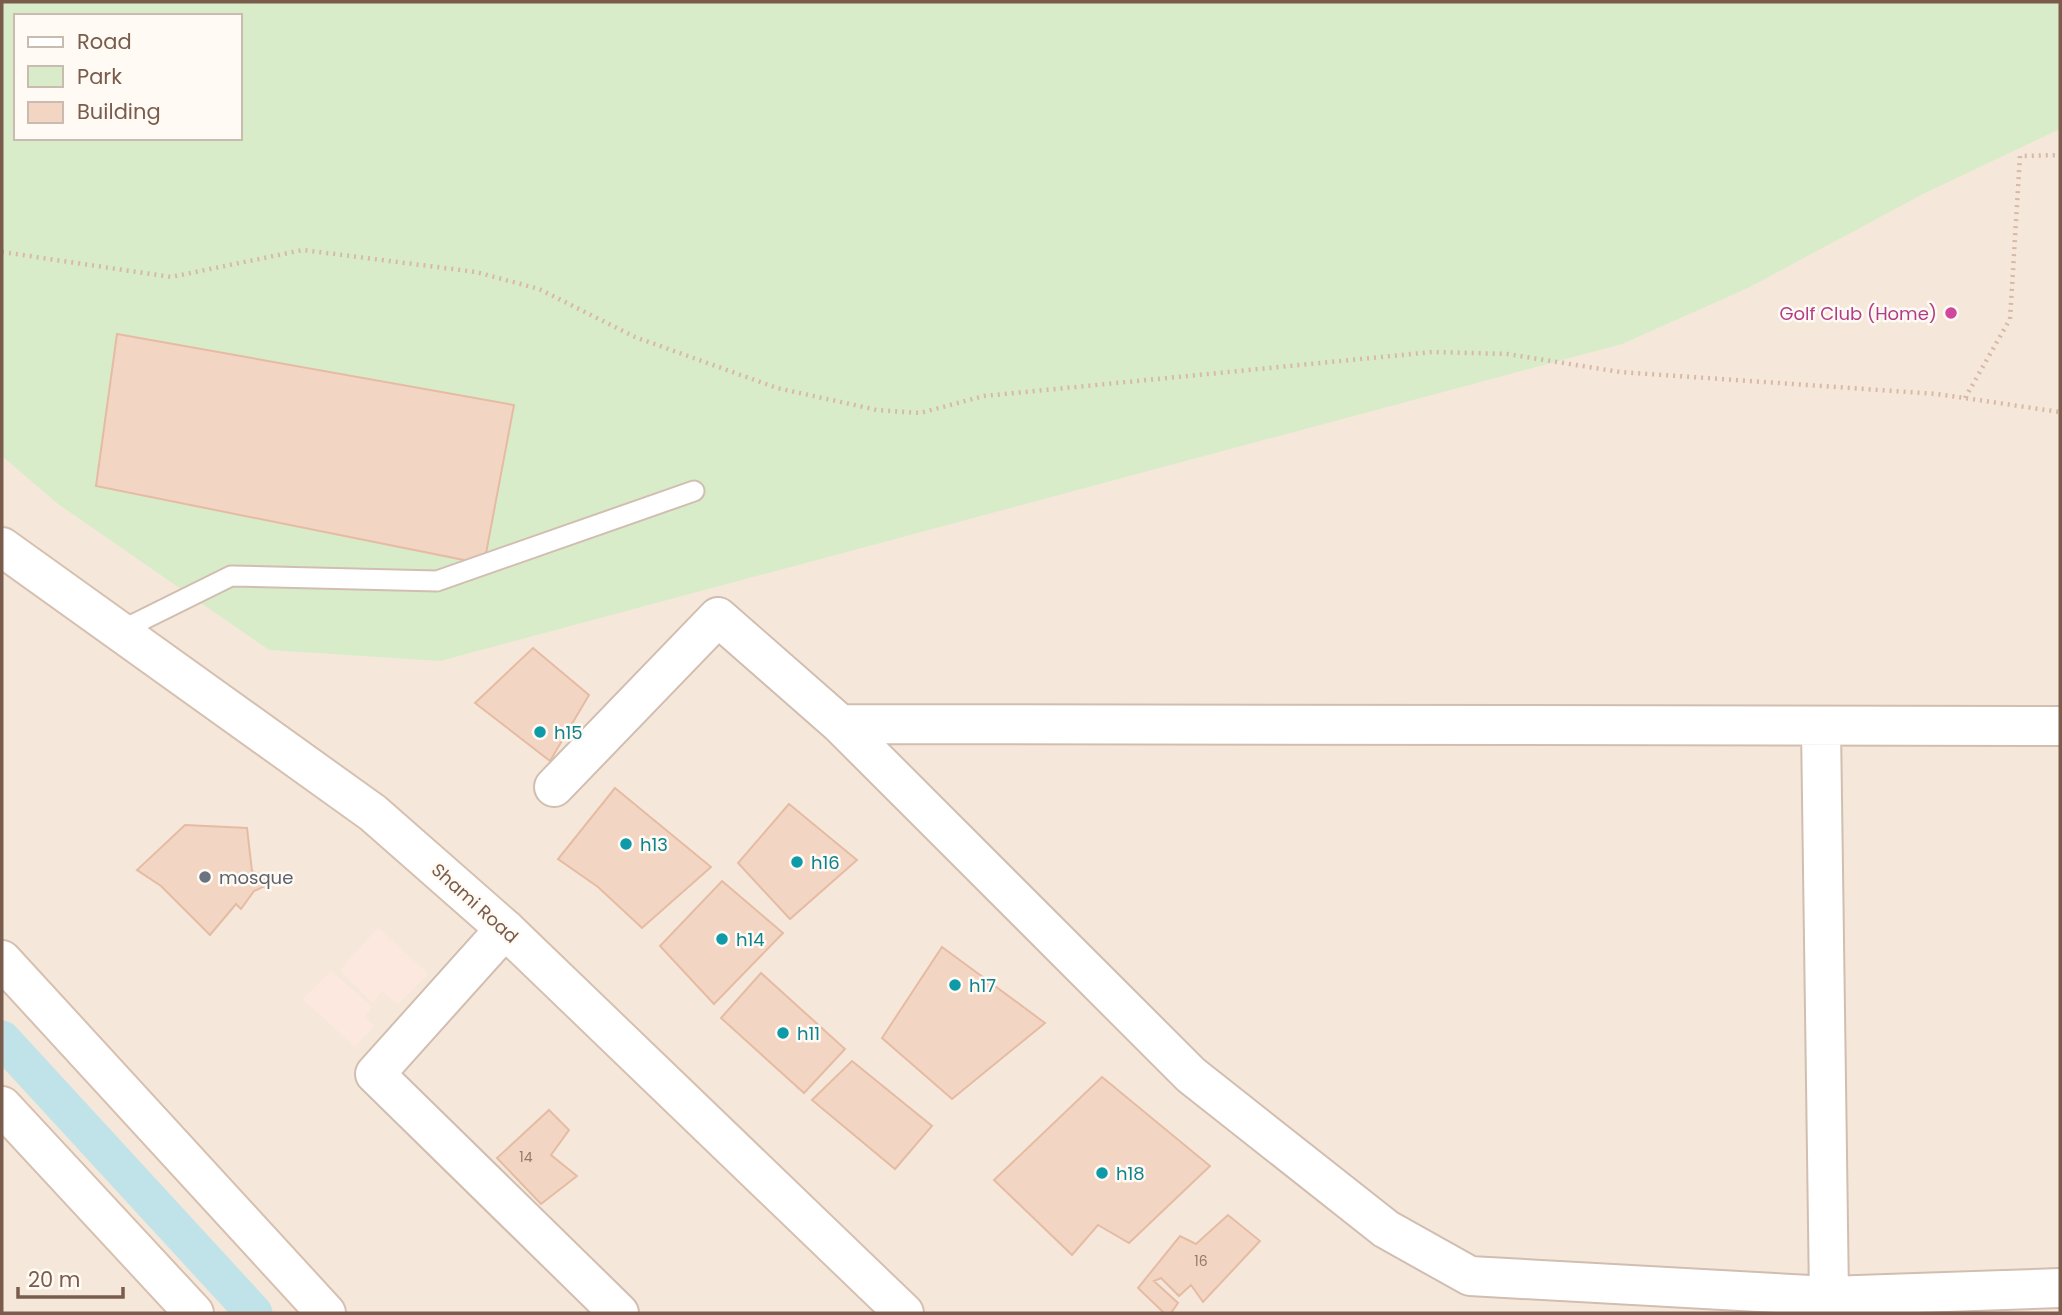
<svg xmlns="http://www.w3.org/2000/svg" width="2062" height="1315" font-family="Poppins,sans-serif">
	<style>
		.residential { fill: #f5e8da; fill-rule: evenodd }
		.commercial { fill: #fde8e0 }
		.green { fill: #d8ecc9; fill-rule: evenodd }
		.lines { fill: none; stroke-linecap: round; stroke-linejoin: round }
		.canal { stroke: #bfe3e8; stroke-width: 37 }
		.building { fill: #f3d5c3; stroke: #e6bba3; stroke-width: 2 }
		.lane-casing { stroke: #d1beb0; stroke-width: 23 }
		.street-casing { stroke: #d1beb0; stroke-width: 42 }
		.secondary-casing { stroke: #d6c0b0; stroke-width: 42 }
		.path { stroke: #d9b8a5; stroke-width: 4.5; stroke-dasharray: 2 5; stroke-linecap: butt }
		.lane { stroke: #fff; stroke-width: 19 }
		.street { stroke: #fff; stroke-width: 38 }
		.secondary { stroke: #fff; stroke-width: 38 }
		.hotel-dot { fill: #d1479c; stroke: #fffaf3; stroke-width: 2.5 }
		.culture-dot { fill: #0f9aa8; stroke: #fffaf3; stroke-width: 2.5 }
		.worship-dot { fill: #6b7280; stroke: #fffaf3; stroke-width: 2.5 }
		.labels { text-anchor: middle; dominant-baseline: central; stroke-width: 5; stroke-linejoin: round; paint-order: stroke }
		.number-label { font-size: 14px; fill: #987a6a }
		.hotel-label { font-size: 18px; fill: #b23c85; stroke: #fffaf3; text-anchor: end }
		.culture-label { font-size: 18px; fill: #0d838f; stroke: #fffaf3; text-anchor: start }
		.worship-label { font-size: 18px; fill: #5b616d; stroke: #fffaf3; text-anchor: start }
		.street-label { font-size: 18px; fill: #7a5c4d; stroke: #fffaf3 }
	</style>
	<rect width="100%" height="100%" fill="#fdf6ec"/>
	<path class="residential" d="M2 2H2060V1313H2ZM16 16H240V138H16Z"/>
	<path class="commercial" d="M378 928 428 974 398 1004 382 991 373 1003 340 970Z
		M331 971 372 1007 364 1017 374 1026 355 1047 303 999Z"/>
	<path class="green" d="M2 2H2060V129L1923 194 1748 288 1622 344 440 661 269 650 58 504 2 456ZM16 16H240V138H16Z"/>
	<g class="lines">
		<path class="canal" d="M2 1039 254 1313"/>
	</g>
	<path class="building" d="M117 334 514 405 484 564 96 486Z
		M533 648 589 695 550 761 475 703Z
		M615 788 711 867 642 928 598 887 558 859Z
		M789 804 857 860 790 919 738 863Z
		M185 825 247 828 252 871 274 882 254 891 241 909 236 904 210 935 161 886 137 870Z
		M722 881 783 933 714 1004 660 946Z
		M942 947 1045 1023 952 1099 882 1038Z
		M761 973 845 1049 804 1093 721 1018Z
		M852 1061 932 1126 895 1169 812 1100Z
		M1102 1077 1210 1166 1129 1243 1098 1225 1072 1255 994 1180Z
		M549 1110 569 1130 551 1155 577 1176 541 1204 497 1158Z
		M1228 1215 1260 1241 1203 1302 1191 1285 1179 1296 1161 1278 1154 1281 1178 1303 1171 1313H1164L1138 1288 1180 1236 1196 1244Z"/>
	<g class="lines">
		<defs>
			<path id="lane" d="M120 631 231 576 437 581 694 491"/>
			<path id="street" d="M840 724 2060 726
				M1821 727 1829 1296
				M554 787 718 617 840 724 1191 1075 1386 1229 1470 1276 1829 1296 2060 1288
				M505 929 375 1074 619 1313"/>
			<path id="secondary" d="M2 547 373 813 505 929 904 1313
				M2 960 326 1313
				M2 1106 194 1313"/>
		</defs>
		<use href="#lane" class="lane-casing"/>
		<use href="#street" class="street-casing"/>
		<use href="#secondary" class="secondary-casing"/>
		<path class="path" d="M2 252 171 277 303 250 476 272 539 289 635 337 777 388 877 410 920 413 984 396 1432 352 1507 354 1620 372 1937 394 2060 412
			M1965 398 2010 319 2020 156 2060 155"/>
		<use href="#lane" class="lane"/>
		<use href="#street" class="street"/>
		<use href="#secondary" class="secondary"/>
	</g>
	<circle class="hotel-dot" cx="1951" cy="313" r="7"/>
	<g class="culture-dot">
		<circle cx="540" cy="732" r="7"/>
		<circle cx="626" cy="844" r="7"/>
		<circle cx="797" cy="862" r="7"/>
		<circle cx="722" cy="939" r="7"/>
		<circle cx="955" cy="985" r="7"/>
		<circle cx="783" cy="1033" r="7"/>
		<circle cx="1102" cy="1173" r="7"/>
	</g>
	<circle class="worship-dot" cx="205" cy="877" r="7"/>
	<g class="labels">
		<g class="number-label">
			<text x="526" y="1157">14</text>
			<text x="1201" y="1261">16</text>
		</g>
		<g class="hotel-label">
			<text x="1937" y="313">Golf Club (Home)</text>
		</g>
		<g class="culture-label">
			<text x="554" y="732">h15</text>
			<text x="640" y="844">h13</text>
			<text x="811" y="862">h16</text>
			<text x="736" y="939">h14</text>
			<text x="969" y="985">h17</text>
			<text x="797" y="1033">h11</text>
			<text x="1116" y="1173">h18</text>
		</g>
		<g class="worship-label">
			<text x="219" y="877">mosque</text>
		</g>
		<g class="street-label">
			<text transform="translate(475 903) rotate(42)">Shami Road</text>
		</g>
	</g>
	<rect width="2062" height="1315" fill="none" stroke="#7a5c4d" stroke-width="7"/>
	<rect x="14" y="14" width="228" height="126" fill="#fffaf3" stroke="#cabbb1" stroke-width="2"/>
	<rect x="28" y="37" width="35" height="10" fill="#ffffff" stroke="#cabbb1" stroke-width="2"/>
	<text x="77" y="49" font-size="21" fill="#7a5c4d">Road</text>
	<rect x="28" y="66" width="35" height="21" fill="#d8ecc9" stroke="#cabbb1" stroke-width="2"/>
	<text x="77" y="84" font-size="21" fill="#7a5c4d">Park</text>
	<rect x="28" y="102" width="35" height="21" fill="#f3d5c3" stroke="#cabbb1" stroke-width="2"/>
	<text x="77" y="119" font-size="21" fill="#7a5c4d">Building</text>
	<path d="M18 1287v10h105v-10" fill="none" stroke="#7a5c4d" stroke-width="3.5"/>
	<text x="28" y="1287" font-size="21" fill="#7a5c4d" stroke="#fffaf3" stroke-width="5" paint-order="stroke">20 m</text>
</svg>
